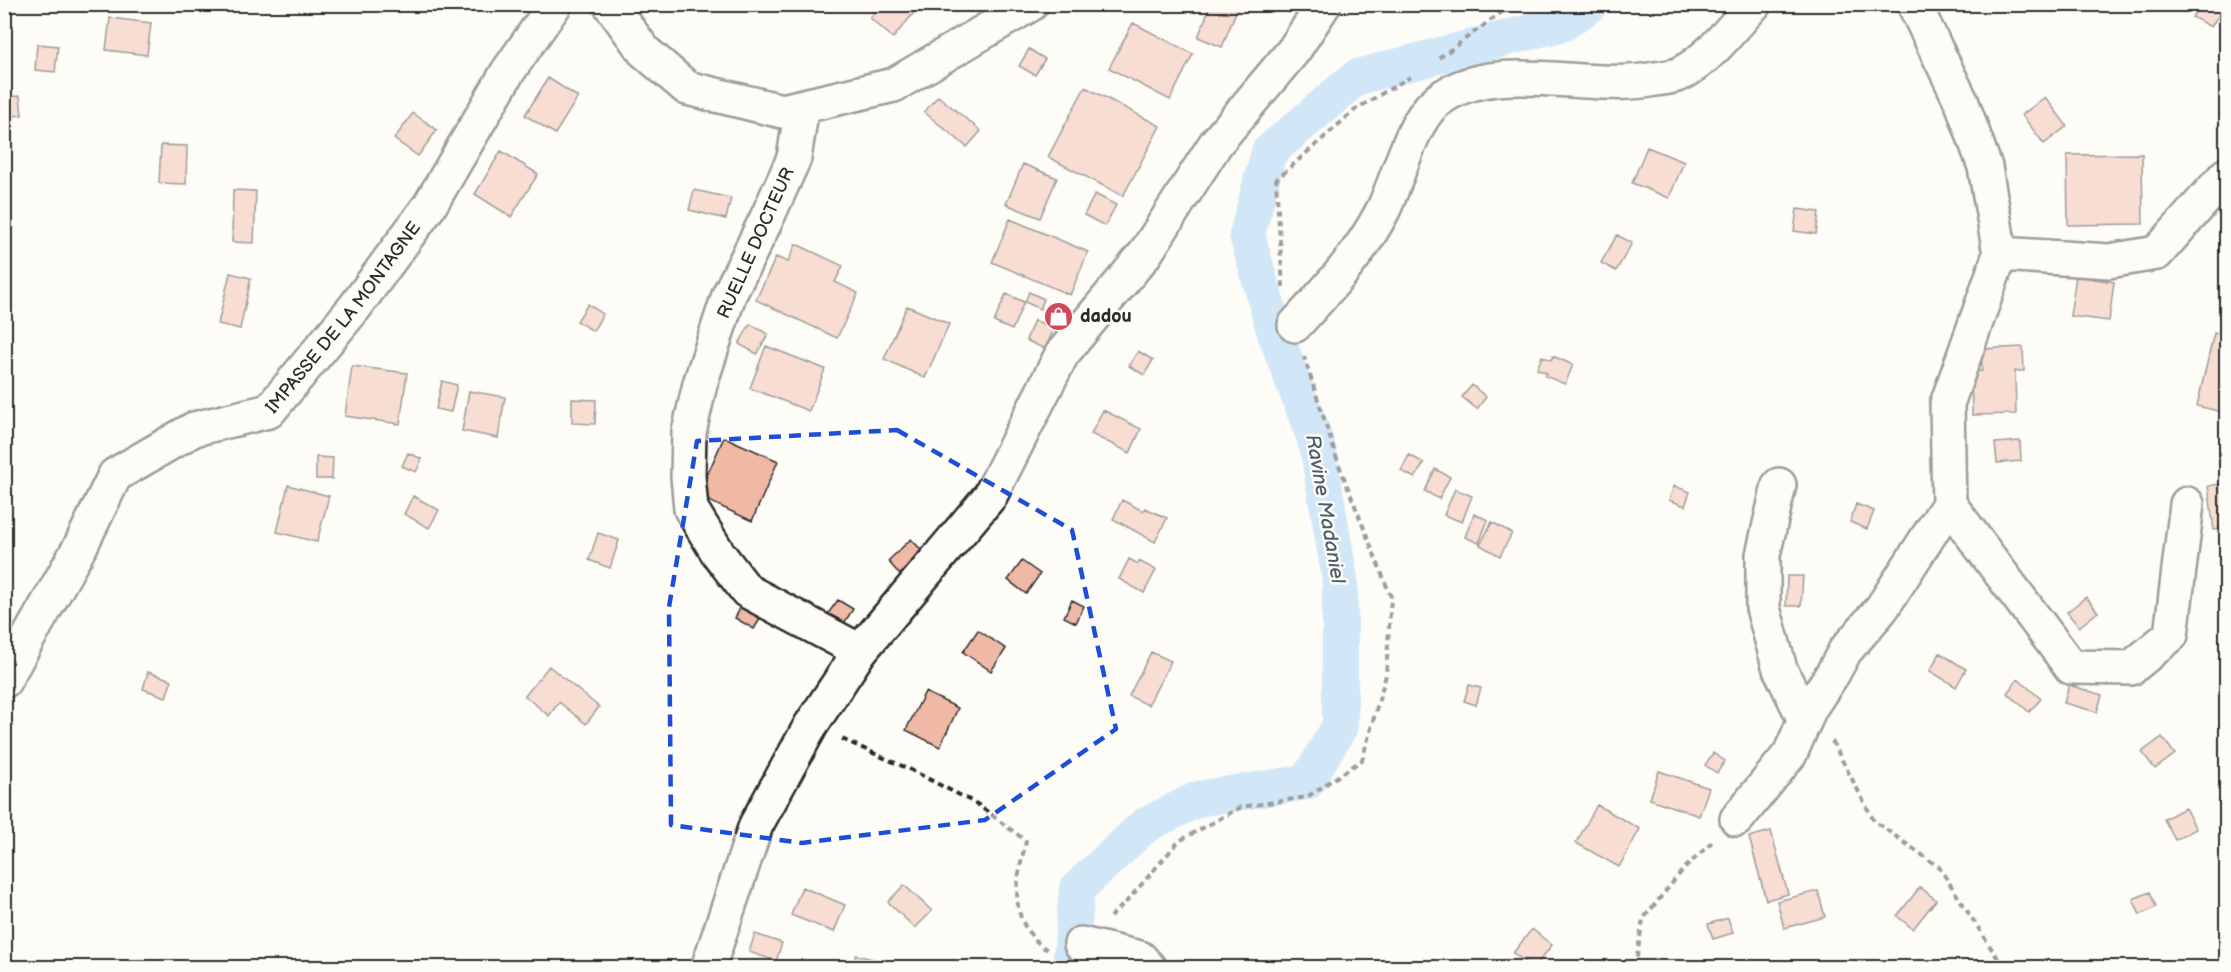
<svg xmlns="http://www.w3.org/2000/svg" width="2231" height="972" font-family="'Balsamiq Sans',sans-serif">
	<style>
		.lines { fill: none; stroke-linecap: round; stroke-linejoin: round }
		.canal { stroke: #9ccff9; stroke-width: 36 }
		.building { fill: #f0b9a5; stroke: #2b2b2b; stroke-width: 1.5 }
		.minor-casing { stroke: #2b2b2b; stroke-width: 38 }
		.path { stroke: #2b2b2b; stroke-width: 4; stroke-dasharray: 6 4.5; stroke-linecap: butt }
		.minor { stroke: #fdfcf7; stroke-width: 33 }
		.marked { fill: none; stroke: #1d4ed8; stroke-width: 4.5; stroke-dasharray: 12 8; stroke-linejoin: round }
		.labels { text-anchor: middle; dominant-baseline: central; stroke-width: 5; stroke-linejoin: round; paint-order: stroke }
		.street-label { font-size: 18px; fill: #2b2b2b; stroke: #fdfcf7 }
		.poi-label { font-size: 18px; font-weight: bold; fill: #2b2b2b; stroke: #fdfcf7; text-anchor: start }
		.water-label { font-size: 20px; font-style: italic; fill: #4d5c69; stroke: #fdfcf7 }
	</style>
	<rect width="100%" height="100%" fill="#fdfcf7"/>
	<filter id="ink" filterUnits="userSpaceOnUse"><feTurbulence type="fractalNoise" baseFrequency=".0167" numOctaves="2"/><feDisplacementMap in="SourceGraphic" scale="12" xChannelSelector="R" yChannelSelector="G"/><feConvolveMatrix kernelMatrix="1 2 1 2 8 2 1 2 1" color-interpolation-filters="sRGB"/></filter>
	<g filter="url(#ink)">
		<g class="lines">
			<path class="canal" d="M1070 968 1077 889 1144 826 1198 799 1307 782 1340 726V579L1317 445 1275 333 1247 235 1269 152 1357 77 1564 23 1590 4"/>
		</g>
		<path class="building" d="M881 4H912L917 9 893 38 870 18Z
			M1211 4H1239L1222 47 1198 37Z
			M2200 4H2209L2221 11 2211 27 2192 17Z
			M110 18 151 23 147 55 106 50Z
			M1133 23 1193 54 1170 100 1109 68Z
			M37 44 58 46 55 72 35 70Z
			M1029 49 1045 59 1035 75 1019 66Z
			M548 78 578 97 555 134 525 115Z
			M1085 87 1160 126 1123 196 1048 157Z
			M20 96 22 115 4 117V97Z
			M938 96 981 131 967 147 924 112Z
			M2045 97 2067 126 2044 144 2022 115Z
			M413 113 437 130 418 156 394 139Z
			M161 145 187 146 186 184 159 183Z
			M1647 147 1684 162 1669 198 1632 183Z
			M501 151 538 174 511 217 475 194Z
			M2142 154 2143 224 2068 225 2067 155Z
			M1023 164 1057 178 1040 218 1006 204Z
			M233 190 256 191 254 243 232 242Z
			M694 190 731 198 726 219 689 210Z
			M1095 194 1116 205 1105 226 1084 215Z
			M1797 209 1819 212 1816 234 1794 231Z
			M1010 219 1088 252 1070 295 992 262Z
			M1617 235 1632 243 1616 271 1601 263Z
			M796 244 843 266 835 282 858 293 837 338 756 300 776 257 788 262Z
			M230 273 251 278 240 329 218 324Z
			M2076 276 2114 282 2109 321 2070 316Z
			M1029 292 1044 299 1040 309 1025 302Z
			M1006 294 1024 302 1012 330 994 322Z
			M588 304 603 314 593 331 577 321Z
			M907 306 949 324 925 378 884 359Z
			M1034 320 1054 329 1045 349 1026 340Z
			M750 324 768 334 757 354 739 344Z
			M2214 333 2226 336V413L2197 406Z
			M766 346 825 369 809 411 750 388Z
			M2023 347 2024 371H2015L2016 414 1972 415 1971 371H1982L1981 349Z
			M1138 351 1153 360 1144 375 1129 366Z
			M1542 356 1551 360 1553 356 1573 365 1565 384 1545 376 1547 373 1537 369Z
			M352 366 407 373 400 424 345 416Z
			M442 381 457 385 451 412 436 409Z
			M1472 385 1486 397 1477 409 1462 397Z
			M469 391 505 397 498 438 462 431Z
			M572 399 596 400 595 424 572 423Z
			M1103 410 1141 429 1130 453 1091 434Z
			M724 437 778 461 752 521 698 496Z
			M2020 441 2021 461 1997 463 1995 443Z
			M408 453 422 459 416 472 402 466Z
			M1409 455 1424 463 1415 478 1401 471Z
			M316 457 333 458 332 479H316Z
			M1435 469 1450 477 1439 499 1425 491Z
			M2226 483V528L2214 530 2208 486Z
			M288 485 329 496 317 542 277 532Z
			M1674 486 1690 492 1685 506 1669 500Z
			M1455 489 1472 496 1462 522 1444 515Z
			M413 496 439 510 429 528 404 514Z
			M1122 500 1143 511 1145 508 1167 518 1155 542 1113 519Z
			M1856 504 1874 511 1867 529 1850 522Z
			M1474 514 1488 520 1479 543 1465 537Z
			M1492 522 1512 533 1500 556 1480 545Z
			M598 533 619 540 610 568 589 560Z
			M911 539 925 554 901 576 888 561Z
			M1129 559 1138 564 1139 561 1156 570 1144 593 1119 579Z
			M1022 561 1040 574 1026 594 1008 580Z
			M1787 576H1803L1801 606H1786Z
			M2086 597 2098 612 2079 627 2067 612Z
			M838 600 853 609 843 625 827 615Z
			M1072 600 1084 606 1076 623 1064 617Z
			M743 603 763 614 754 629 735 618Z
			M978 630 1006 649 991 671 963 652Z
			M1151 652 1171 661 1148 705 1129 696Z
			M1940 653 1966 669 1956 687 1930 671Z
			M549 666 599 707 586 724 559 702 549 716 525 696Z
			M148 672 172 680 166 697 143 689Z
			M2018 679 2041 699 2029 712 2007 693Z
			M1469 685 1481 688 1476 705 1464 701Z
			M2069 685 2102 695 2097 712 2064 703Z
			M925 692 958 708 940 747 906 730Z
			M2162 737 2175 754 2155 769 2142 752Z
			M1713 753 1725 761 1717 773 1705 765Z
			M1659 771 1709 788 1699 816 1650 799Z
			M1597 805 1640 829 1619 867 1576 843Z
			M2185 808 2196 829 2175 840 2164 819Z
			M1771 831 1788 894 1766 900 1749 837Z
			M904 885 932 911 915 928 888 902Z
			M802 887 845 905 834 932 791 915Z
			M1920 887 1936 900 1913 929 1897 916Z
			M1818 891 1825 917 1784 928 1777 901Z
			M2150 892 2156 907 2140 915 2133 899Z
			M1728 918 1733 933 1713 939 1708 924Z
			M1532 929 1552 945 1534 968 1513 953Z
			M755 934 782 943 776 961 749 952Z
			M856 955 889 963 888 968H853Z"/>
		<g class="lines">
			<defs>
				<g id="minor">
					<path d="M610 4 644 51 687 88 782 111 894 85 1031 4"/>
					<path d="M802 107 794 158 766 220 729 295 700 384 689 432 688 476 691 509 718 553 747 591 860 651"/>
					<path d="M2000 254 2109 261 2157 253 2226 175"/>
					<path d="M1295 325C1328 289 1360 255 1383 210 1398 180 1411 121 1437 101 1493 56 1590 93 1655 79 1664 78 1674 77 1682 73 1711 57 1732 28 1754 4"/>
					<path d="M1779 485 1763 555V608L1780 669 1805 720"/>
					<path d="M1949 504 2071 667 2131 668 2171 635 2187 504"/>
					<path id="s1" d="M4 681 81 545 115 475 194 429 269 411 355 307 430 205 507 73 555 4"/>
					<path d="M1737 819 1790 754 1810 708 1833 673 1845 651 1882 608 1949 504 1947 404 2000 254 1985 167 1962 103 1914 4"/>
					<path d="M1081 944 1140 958 1149 968"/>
					<path d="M708 968 756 825 811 725 860 651 990 496 1062 354 1145 254 1216 143 1294 50 1324 4"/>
				</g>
			</defs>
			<use href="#minor" class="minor-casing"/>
			<path class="path" d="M1439 58 1513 4
				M1283 287 1276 180 1356 109 1410 77
				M842 739 909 769 977 804 1026 841C1016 883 1006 920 1047 950
				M1832 741 1874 821 1939 867 2004 968
				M1110 917 1128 900 1179 841 1241 807 1307 797 1362 760 1386 675 1391 597 1339 465 1304 357
				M1635 968 1643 919 1682 871 1714 840"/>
			<use href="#minor" class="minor"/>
		</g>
	</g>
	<path d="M0 0H2231V972H0ZM897 430 1072 530 1116 729 985 820 802 843 671 825 669 607 697 441Z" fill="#fdfcf7" fill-opacity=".55" fill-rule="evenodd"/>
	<path class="marked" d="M897 430 1072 530 1116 729 985 820 802 843 671 825 669 607 697 441Z"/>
	<defs>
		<symbol id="shop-disc" viewBox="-11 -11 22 22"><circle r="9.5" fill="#d1495b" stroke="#fdfcf7"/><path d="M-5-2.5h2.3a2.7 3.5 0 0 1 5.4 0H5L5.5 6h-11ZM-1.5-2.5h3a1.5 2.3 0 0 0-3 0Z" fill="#fff"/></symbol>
	</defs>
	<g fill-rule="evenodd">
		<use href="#shop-disc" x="1042" y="300" width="33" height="33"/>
	</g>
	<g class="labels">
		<g class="street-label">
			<text transform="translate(756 243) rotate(-66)">RUELLE DOCTEUR</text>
			<text stroke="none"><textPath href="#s1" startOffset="522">IMPASSE DE LA MONTAGNE</textPath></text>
		</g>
		<g class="poi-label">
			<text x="1080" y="316">dadou</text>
		</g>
		<g class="water-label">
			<text transform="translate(1325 509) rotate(80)">Ravine Madaniel</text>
		</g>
	</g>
	<rect width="2231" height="972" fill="none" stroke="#fdfcf7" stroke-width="24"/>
	<rect x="12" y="12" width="2207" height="948" fill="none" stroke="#2b2b2b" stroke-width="2" filter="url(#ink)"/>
</svg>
